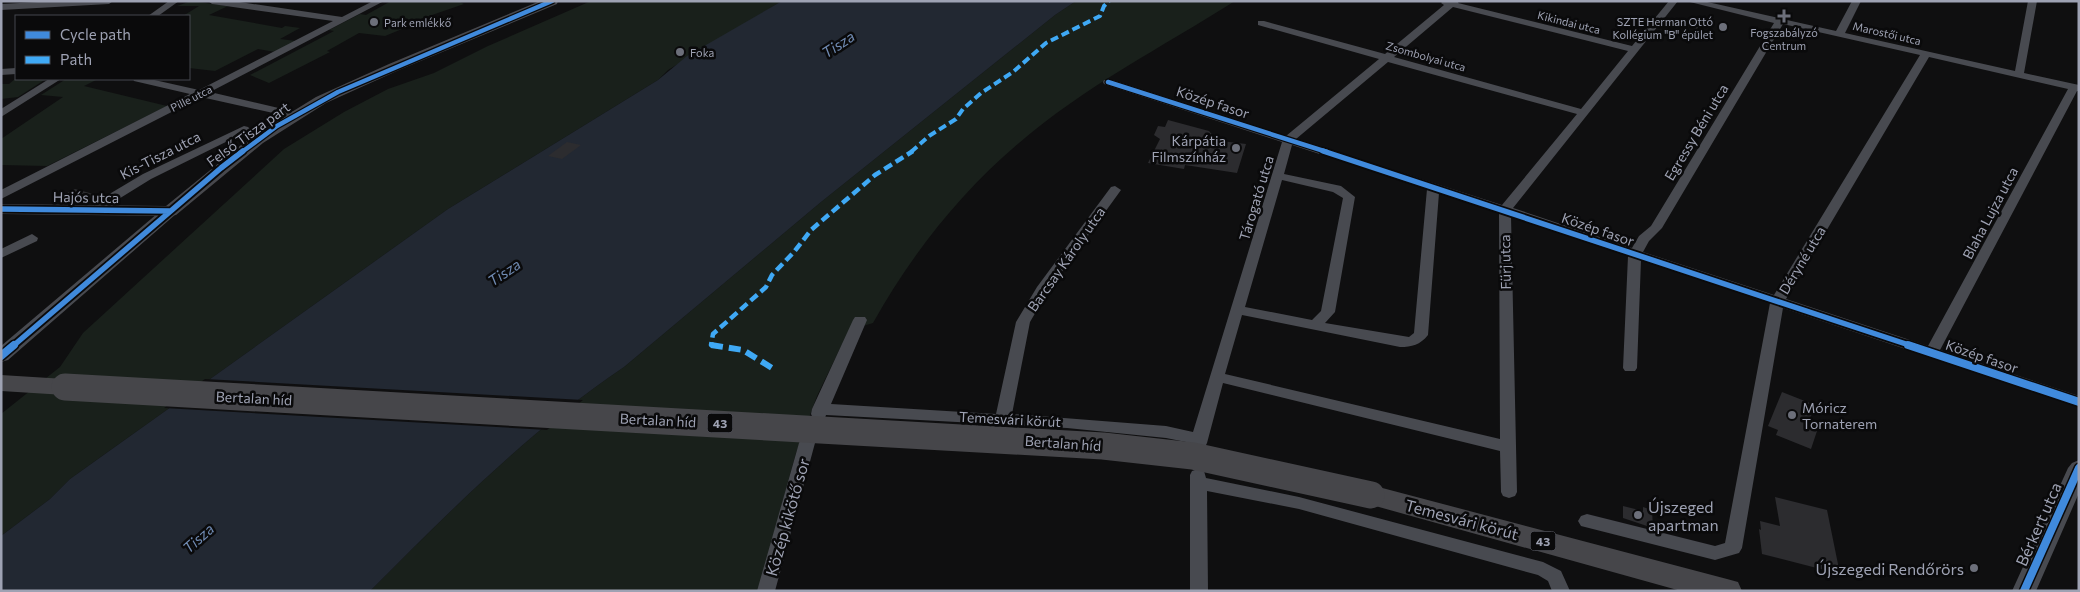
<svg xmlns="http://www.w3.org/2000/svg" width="2080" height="592" font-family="Commissioner,sans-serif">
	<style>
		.green { fill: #19201b }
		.water { fill: #222832 }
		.pier { fill: #0f0f10 }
		.building { fill: #2c2c2f }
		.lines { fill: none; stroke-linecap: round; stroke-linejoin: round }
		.minor { fill: #484a50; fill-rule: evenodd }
		.tertiary { fill: #484a50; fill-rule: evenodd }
		.secondary { fill: #47484d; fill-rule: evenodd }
		.primary { fill: #46464a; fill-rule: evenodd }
		.primary-bridge { stroke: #46464a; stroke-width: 27 }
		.quiet-far2 { stroke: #3fa9f5; stroke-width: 4; stroke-dasharray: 8 4; stroke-linecap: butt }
		.quiet-far1 { stroke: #3fa9f5; stroke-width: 4.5; stroke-dasharray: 9 4.5; stroke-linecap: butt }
		.quiet { stroke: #3fa9f5; stroke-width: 6; stroke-dasharray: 12 6; stroke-linecap: butt }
		.cycleway-far2-casing { stroke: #0a0a0b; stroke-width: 7 }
		.cycleway-far1-casing { stroke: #0a0a0b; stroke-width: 9 }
		.cycleway-casing { stroke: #0a0a0b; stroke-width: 11 }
		.cycleway-far2 { stroke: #408adc; stroke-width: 4.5 }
		.cycleway-far1 { stroke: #408adc; stroke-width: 5.5 }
		.cycleway { stroke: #408adc; stroke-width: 8 }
		.poi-dot { fill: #6c6f7a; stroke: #0a0a0b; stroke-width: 2 }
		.labels { text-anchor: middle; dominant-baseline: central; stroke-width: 5; stroke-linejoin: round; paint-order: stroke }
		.far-poi-label { font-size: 11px; fill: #9ea2b3; stroke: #0a0a0b; text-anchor: start }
		.far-street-label { font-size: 11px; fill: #9ea2b3; stroke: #0a0a0b }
		.shield { fill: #0a0a0b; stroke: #727481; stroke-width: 1 }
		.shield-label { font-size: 12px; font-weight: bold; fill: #9ea2b3 }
		.street-label { font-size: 14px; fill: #9ea2b3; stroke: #0a0a0b }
		.poi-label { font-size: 14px; fill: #9ea2b3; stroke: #0a0a0b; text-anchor: end }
		.water-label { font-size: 15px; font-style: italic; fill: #708bb3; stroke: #0a0a0b }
		.near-poi-label { font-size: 16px; fill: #9ea2b3; stroke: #0a0a0b; text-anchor: start }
		.near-street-label { font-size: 16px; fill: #9ea2b3; stroke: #0a0a0b }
	</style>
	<rect width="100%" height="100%" fill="#0f0f10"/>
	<path class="green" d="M191 1 228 6 209 15 282 28 285 26 300 28 280 39 296 41 275 52 258 49 215 71 189 68V16H183L199 6H177Z
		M391 1H458L464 4 400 26 407 27 385 36 359 33 327 51 330 52 269 83 250 75 334 31 329 30 360 14 366 15Z
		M591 1H782L668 70 658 80 448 209 70 479 50 499 1 536V414L60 367 83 333 284 149 344 112 388 89 434 73 488 46Z
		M1076 1H1235C1162 47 1084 87 1019 143 959 194 911 255 873 323L849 330 817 396 796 453 758 591H370C450 511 530 430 624 367L821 202 1055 15Z
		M16 78V79H46L18 97 1 99V84H9Z
		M66 79H98L84 86 167 106 47 166 1 165V139L63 97 41 95Z"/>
	<path class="water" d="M782 1H1076L1055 15 821 202 624 367C530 430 450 511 370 591H1V536L50 499 70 479 448 209 658 80 687 56Z"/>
	<path class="pier" d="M205 379 583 400 547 430 164 408Z"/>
	<path class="building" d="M1693 17 1704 19 1697 29 1686 26Z
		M1168 120 1209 131 1220 144 1221 141 1246 144 1237 173 1185 165 1184 169 1148 163 1160 139 1154 135 1158 126 1165 127Z
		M567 142 581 145 562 159 548 156Z
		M75 189 97 195 81 203 59 197Z
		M1782 392 1815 405 1807 427 1817 431 1811 449 1776 435 1778 430 1768 426Z
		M1775 497 1827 510 1840 574 1762 554 1759 529 1761 530 1760 521 1780 526Z
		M1623 506 1643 511V507L1652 510 1653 528 1623 518Z"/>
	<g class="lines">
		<path class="minor" d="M56 1H113L109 4 1 10V4Z
			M169 1H179L158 16H148Z
			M208 1H233L342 17 373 1H384L210 92 300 113 301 115 300 117 296 118 201 97 1 199V190L190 94 134 81 133 79H150L199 90 333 21 212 4Z
			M1443 1H1459L1458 3 1632 46 1669 1H1678L1513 208 1632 248 1639 236 1651 226 1774 23 1686 1H1703L1836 31 1852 1H1861L1845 33 2015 71 2028 1H2037L2024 73 2079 85V91H2077L1940 350 2079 396V407L1783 308 1742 548 1739 553 1715 560 1581 526 1578 521 1581 516 1587 514 1715 546 1725 543 1770 303 1641 260 1637 368 1635 371H1625L1623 368 1628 256 1511 216 1517 492 1515 496 1509 498 1503 496 1501 492 1500 451 1223 383 1207 443 1205 447 1199 449 1193 447 1191 443 1166 438 1067 428 826 415 825 418 819 419 813 418 811 414 812 409 853 320 855 317H865L867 320 831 404 996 414 1016 322 1037 287 1111 187 1115 186 1121 190 1048 291 1030 322 1012 414 1166 426 1193 432 1282 142 1104 84 1103 82 1104 80H1112L1286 136 1379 59 1258 25V21H1264L1385 54 1444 5 1441 3ZM1453 7 1628 51 1581 109 1394 57ZM1783 24 1920 55 1774 295 1643 252 1649 241 1662 228ZM1929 57 2068 89 1928 346 1786 299ZM1388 62 1577 114 1502 205 1296 139ZM1292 145 1427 189 1414 333 1409 337 1325 323 1335 312 1355 197 1341 186 1284 174ZM1282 180 1333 192 1343 198 1321 311 1312 320 1245 307ZM1439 193 1499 212 1500 439 1225 374 1242 315 1400 347C1412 347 1420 345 1428 335Z
			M16 68V74L1 75V69Z
			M49 79H61L1 117V109Z
			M244 126 248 127 250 129 248 131 151 179 96 213 92 214 86 210 106 196 143 174Z
			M32 234 38 238 37 241 1 258V249Z
			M807 437 813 439 815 443 775 591H757L799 443 801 439Z
			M1198 469 1204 471 1206 478 1299 497 1543 562 1561 571 1570 591H1552L1548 581 1538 575 1299 509 1207 491 1208 591H1190V475L1192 471Z"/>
		<path class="tertiary" d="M170 206 176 208 178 211 176 214 8 360 1 362V346L164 208Z
			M2079 460V493L2036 591H2012L2068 468 2072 463Z"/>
		<path class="secondary" d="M540 1H558L557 4 399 70 326 103 263 143 176 215 170 216 1 214V204L166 206 251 137 316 97 389 64Z"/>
		<path class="primary" d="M1 375 65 379 74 381 77 387 74 393 65 395 1 391Z
			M1371 485 1727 579 1738 582 1742 591H1681L1361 502 1357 495 1361 488Z"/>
		<path class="primary-bridge" d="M65 387 1103 446 1193 456 1371 495"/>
		<path class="quiet-far2" d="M911 152 929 136 956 119 963 109 981 93 1013 72 1046 43 1100 16 1104 6 1109 1"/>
		<path class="quiet-far1" d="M717 346 711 345 713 334 766 287 772 275 794 252 811 230 875 175 913 151"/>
		<path class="quiet" d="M711 345 743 350 772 368"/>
		<defs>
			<path id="cycleway-far2" d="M1108 82 1327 152
				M242 152 277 126 338 92 552 1"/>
			<path id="cycleway-far1" d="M1323 151 1912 346
				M1 209 170 211
				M13 346 221 168 243 151"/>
			<path id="cycleway" d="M1908 345 2079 402
				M1 356 14 345
				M2024 591 2079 468"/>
		</defs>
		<use href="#cycleway-far2" class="cycleway-far2-casing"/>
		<use href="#cycleway-far1" class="cycleway-far1-casing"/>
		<use href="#cycleway" class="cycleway-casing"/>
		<use href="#cycleway-far2" class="cycleway-far2"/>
		<use href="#cycleway-far1" class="cycleway-far1"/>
		<use href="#cycleway" class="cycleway"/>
	</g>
	<g class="poi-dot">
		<path d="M1781.5 8.5h5v5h5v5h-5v5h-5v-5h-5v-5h5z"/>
		<circle cx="374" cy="22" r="5"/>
		<circle cx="1723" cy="27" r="5"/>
		<circle cx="680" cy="52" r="5"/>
		<circle cx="1236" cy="148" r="5"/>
		<circle cx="1792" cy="415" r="5"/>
		<circle cx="1638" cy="515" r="5"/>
		<circle cx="1974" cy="568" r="5"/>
	</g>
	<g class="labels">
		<g class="far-poi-label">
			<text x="1713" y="21" text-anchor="end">SZTE Herman Ottó<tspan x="1713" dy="13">Kollégium "B" épület</tspan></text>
			<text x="384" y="22">Park emlékkő</text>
			<text x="1784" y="32" text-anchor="middle">Fogszabályzó<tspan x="1784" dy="13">Centrum</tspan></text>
			<text x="690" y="52">Foka</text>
		</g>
		<g class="far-street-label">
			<text transform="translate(1569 22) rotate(14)">Kikindai utca</text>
			<text transform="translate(1887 33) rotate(13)">Marostői utca</text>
			<text transform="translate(1426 56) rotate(16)">Zsombolyai utca</text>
			<text transform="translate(191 98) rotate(-27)">Pille utca</text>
		</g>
		<g class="shield">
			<rect x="707.5" y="413.5" width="25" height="19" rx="4"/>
			<rect x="1530.5" y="531.5" width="25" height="19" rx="4"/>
		</g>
		<g class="shield-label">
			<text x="720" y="423">43</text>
			<text x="1543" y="541">43</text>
		</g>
		<g class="street-label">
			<text transform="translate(1213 102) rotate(18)">Közép fasor</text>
			<text transform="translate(1696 132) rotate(-59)">Egressy Béni utca</text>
			<text transform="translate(248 134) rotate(-36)">Felső Tisza part</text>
			<text transform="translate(160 155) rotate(-27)">Kis-Tisza utca</text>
			<text transform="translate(86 197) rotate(1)">Hajós utca</text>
			<text transform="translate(1256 198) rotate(-73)">Tárogató utca</text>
			<text transform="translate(1990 213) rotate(-62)">Blaha Lujza utca</text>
			<text transform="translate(1598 229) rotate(19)">Közép fasor</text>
			<text transform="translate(1066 259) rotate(-55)">Barcsay Károly utca</text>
			<text transform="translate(1802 260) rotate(-59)">Déryné utca</text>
			<text transform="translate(1505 262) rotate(-91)">Fürj utca</text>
			<text transform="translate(1982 356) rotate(19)">Közép fasor</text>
			<text transform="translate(254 398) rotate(3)">Bertalan híd</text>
			<text transform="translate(1010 419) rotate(3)">Temesvári körút</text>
			<text transform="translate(658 420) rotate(3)">Bertalan híd</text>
			<text transform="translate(1063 443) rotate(4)">Bertalan híd</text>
		</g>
		<g class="poi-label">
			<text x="1226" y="140">Kárpátia<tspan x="1226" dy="16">Filmszínház</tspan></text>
			<text x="1802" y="407" text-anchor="start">Móricz<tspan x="1802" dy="16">Tornaterem</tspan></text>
		</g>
		<g class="water-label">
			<text transform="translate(838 44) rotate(-33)">Tisza</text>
			<text transform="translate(504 272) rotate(-34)">Tisza</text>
			<text transform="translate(198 538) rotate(-42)">Tisza</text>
		</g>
		<g class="near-poi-label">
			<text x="1648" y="506">Újszeged<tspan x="1648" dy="18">apartman</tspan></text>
			<text x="1964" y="568" text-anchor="end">Újszegedi Rendőrörs</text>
		</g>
		<g class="near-street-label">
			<text transform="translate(787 517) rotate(-74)">Közép kikötő sor</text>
			<text transform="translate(1462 519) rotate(15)">Temesvári körút</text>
			<text transform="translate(2038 524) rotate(-66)">Bérkert utca</text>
		</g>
	</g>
	<rect width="2080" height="592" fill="none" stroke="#9ea2b3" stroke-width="5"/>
	<rect x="15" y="15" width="175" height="65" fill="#0a0a0b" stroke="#45474e"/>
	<rect x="25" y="31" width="25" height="8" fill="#408adc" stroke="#45474e"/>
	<text x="60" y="40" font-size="15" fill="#9ea2b3">Cycle path</text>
	<rect x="25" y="56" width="25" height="8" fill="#3fa9f5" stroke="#45474e"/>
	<text x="60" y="65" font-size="15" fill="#9ea2b3">Path</text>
</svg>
